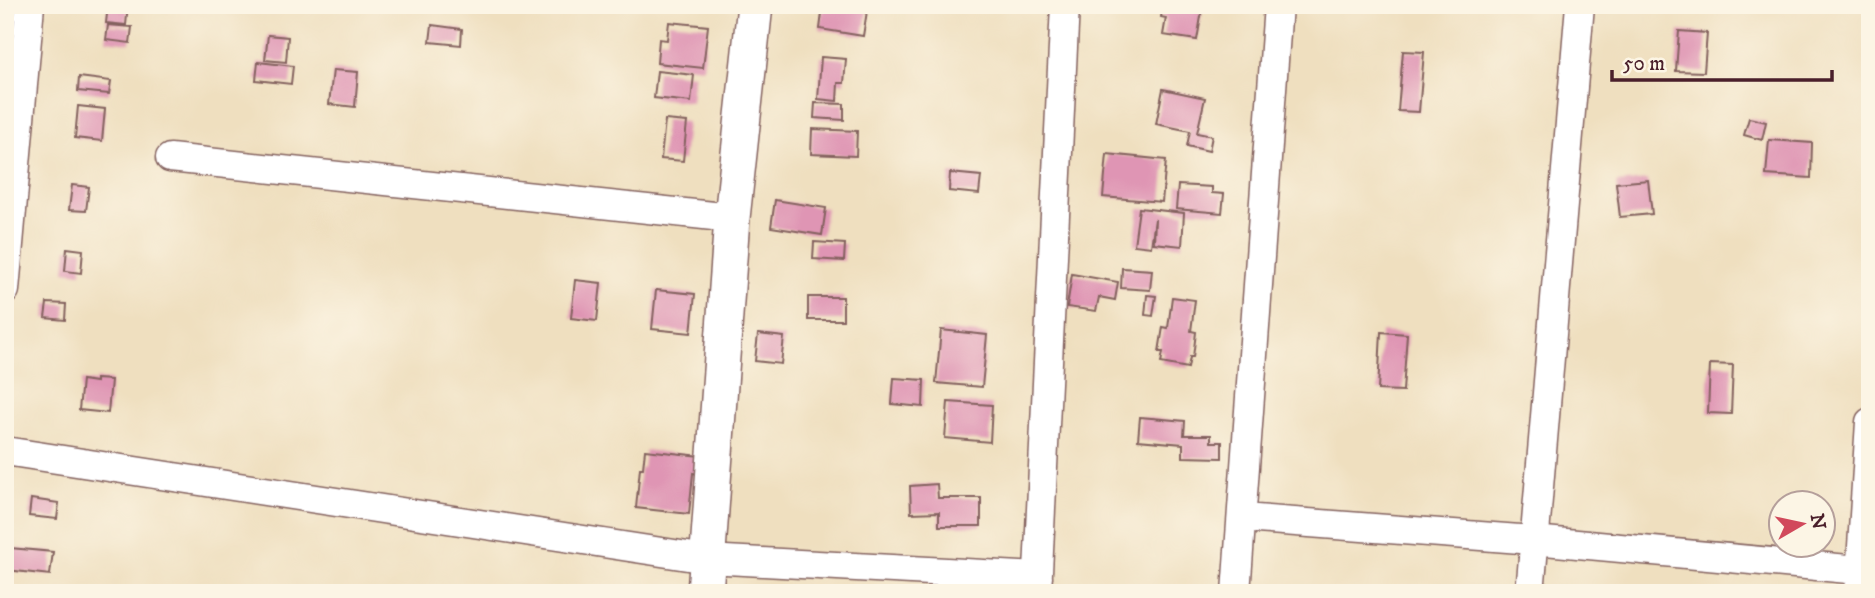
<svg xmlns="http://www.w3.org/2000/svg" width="1875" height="598" font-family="'IM FELL DW Pica',serif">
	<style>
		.building { fill: #df95b4 }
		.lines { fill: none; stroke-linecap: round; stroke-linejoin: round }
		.minor-casing { stroke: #84625f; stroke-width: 31 }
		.tertiary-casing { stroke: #84625f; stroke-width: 38 }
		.minor { stroke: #fff; stroke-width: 28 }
		.tertiary { stroke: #fff; stroke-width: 35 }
	</style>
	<rect width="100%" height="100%" fill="#fcf5e5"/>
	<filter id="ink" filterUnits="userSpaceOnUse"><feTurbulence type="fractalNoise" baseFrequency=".0143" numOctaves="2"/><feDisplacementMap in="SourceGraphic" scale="14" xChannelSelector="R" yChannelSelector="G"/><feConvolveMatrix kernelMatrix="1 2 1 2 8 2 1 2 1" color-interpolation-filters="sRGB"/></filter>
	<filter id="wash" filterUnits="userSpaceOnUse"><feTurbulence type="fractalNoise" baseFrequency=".00686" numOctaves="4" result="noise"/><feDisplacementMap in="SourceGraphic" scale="28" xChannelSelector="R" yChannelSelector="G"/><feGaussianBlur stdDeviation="1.57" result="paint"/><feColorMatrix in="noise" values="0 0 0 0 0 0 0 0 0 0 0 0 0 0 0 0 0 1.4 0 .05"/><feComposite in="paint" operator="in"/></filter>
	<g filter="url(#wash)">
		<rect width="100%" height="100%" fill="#efdfbf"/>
		<g id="blocks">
			<path class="building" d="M108 5H128L126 25 106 23Z
				M823 5H868L863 36 820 29Z
				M1163 5H1203L1197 40 1163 35 1166 18 1161 17Z
				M669 22 708 26 703 68 657 63 659 39 667 40Z
				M108 25 132 27 130 43 106 40Z
				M432 25 462 29 461 45 430 42Z
				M1679 31 1707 33 1704 72 1676 71Z
				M268 35 288 37 286 62 265 60Z
				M1403 51 1424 52 1419 112 1398 111Z
				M821 57 846 59 844 83H838L837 101 818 99Z
				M258 62 293 66 291 84 256 80Z
				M333 70 358 72 355 107 329 104Z
				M657 71 694 75 691 102 654 98Z
				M79 77 111 81 109 94 78 91Z
				M1163 89 1205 98 1197 133 1212 136 1209 151 1187 146 1190 131 1156 124Z
				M815 103 844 104V120L814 118Z
				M78 106 105 109 102 141 75 138Z
				M1749 118 1766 122 1762 140 1744 135Z
				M665 120 687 122 683 161 661 159Z
				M812 129 857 131 856 156 811 154Z
				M1769 140 1812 143 1811 178 1766 175Z
				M1107 154 1166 160 1162 202 1103 197Z
				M950 173 981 176 979 194 949 191Z
				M1648 180 1652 214 1620 217 1616 183Z
				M72 185 89 187 86 211 69 210Z
				M1178 185 1212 187V193L1224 194 1222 213 1176 209Z
				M775 200 826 208 822 235 771 227Z
				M1139 208 1184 213 1182 246 1154 243 1155 219 1151 247 1134 245Z
				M814 242 845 244 844 261 813 259Z
				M67 248 83 250 81 273 65 271Z
				M1122 268 1152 270 1150 290 1121 288Z
				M1072 274 1118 282 1115 300 1099 297 1096 311 1067 307Z
				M575 280 601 283 597 321 571 318Z
				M656 290 695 294 691 333 652 329Z
				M1147 295 1156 296 1153 316 1145 315Z
				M808 297H843V320H808Z
				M1172 297 1195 300 1191 331 1196 332 1193 357H1190L1188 368 1161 363 1163 352H1159L1163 327 1168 328Z
				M47 303 66 304 65 320 45 318Z
				M941 330 987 335 982 387 936 383Z
				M1381 332 1407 334 1403 391 1378 390Z
				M758 334 784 337 781 364 755 361Z
				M1710 364 1733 365 1731 414 1708 413Z
				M894 378 924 380 923 407 892 404Z
				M96 379 111 380 108 413 79 410 82 380 96 382Z
				M948 402 992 405 990 442 945 438Z
				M1140 417 1185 421 1184 435H1211V442H1222V458L1183 457V444L1138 440Z
				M645 450 700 456 698 474 693 473 689 514 636 508 640 468H643Z
				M937 484 938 498H981V526H939V512L911 513 910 486Z
				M31 499 59 503 57 519 29 516Z
				M10 548 53 552 50 575 7 570Z"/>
		</g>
	</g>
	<g filter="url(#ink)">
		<use href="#blocks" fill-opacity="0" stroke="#84625f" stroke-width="2"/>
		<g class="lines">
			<defs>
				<path id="minor" d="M170 158 732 218
					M5 290 30 5
					M5 451 707 559 1038 577
					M1243 518 1534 540 1870 571
					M1037 593 1065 5
					M1236 593 1278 5
					M1530 593 1580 5
					M1859 593 1870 422"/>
				<path id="tertiary" d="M705 593 732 218 755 5"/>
			</defs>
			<use href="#minor" class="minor-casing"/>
			<use href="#tertiary" class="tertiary-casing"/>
			<use href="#minor" class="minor"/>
			<use href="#tertiary" class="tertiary"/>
		</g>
	</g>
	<rect width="1875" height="598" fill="none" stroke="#fcf5e5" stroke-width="28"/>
	<g transform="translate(1802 524) rotate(81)"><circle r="33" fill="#fcf5e5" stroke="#b59f9b" stroke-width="2"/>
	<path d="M0-5L12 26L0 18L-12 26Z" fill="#d1495b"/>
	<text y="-10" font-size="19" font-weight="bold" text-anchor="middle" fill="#4a1f2b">N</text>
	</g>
	<path d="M1612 70v10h220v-10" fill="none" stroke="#4a1f2b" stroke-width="3.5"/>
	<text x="1623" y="70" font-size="21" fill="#4a1f2b" stroke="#fcf5e5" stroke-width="5" paint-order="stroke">50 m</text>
</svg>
